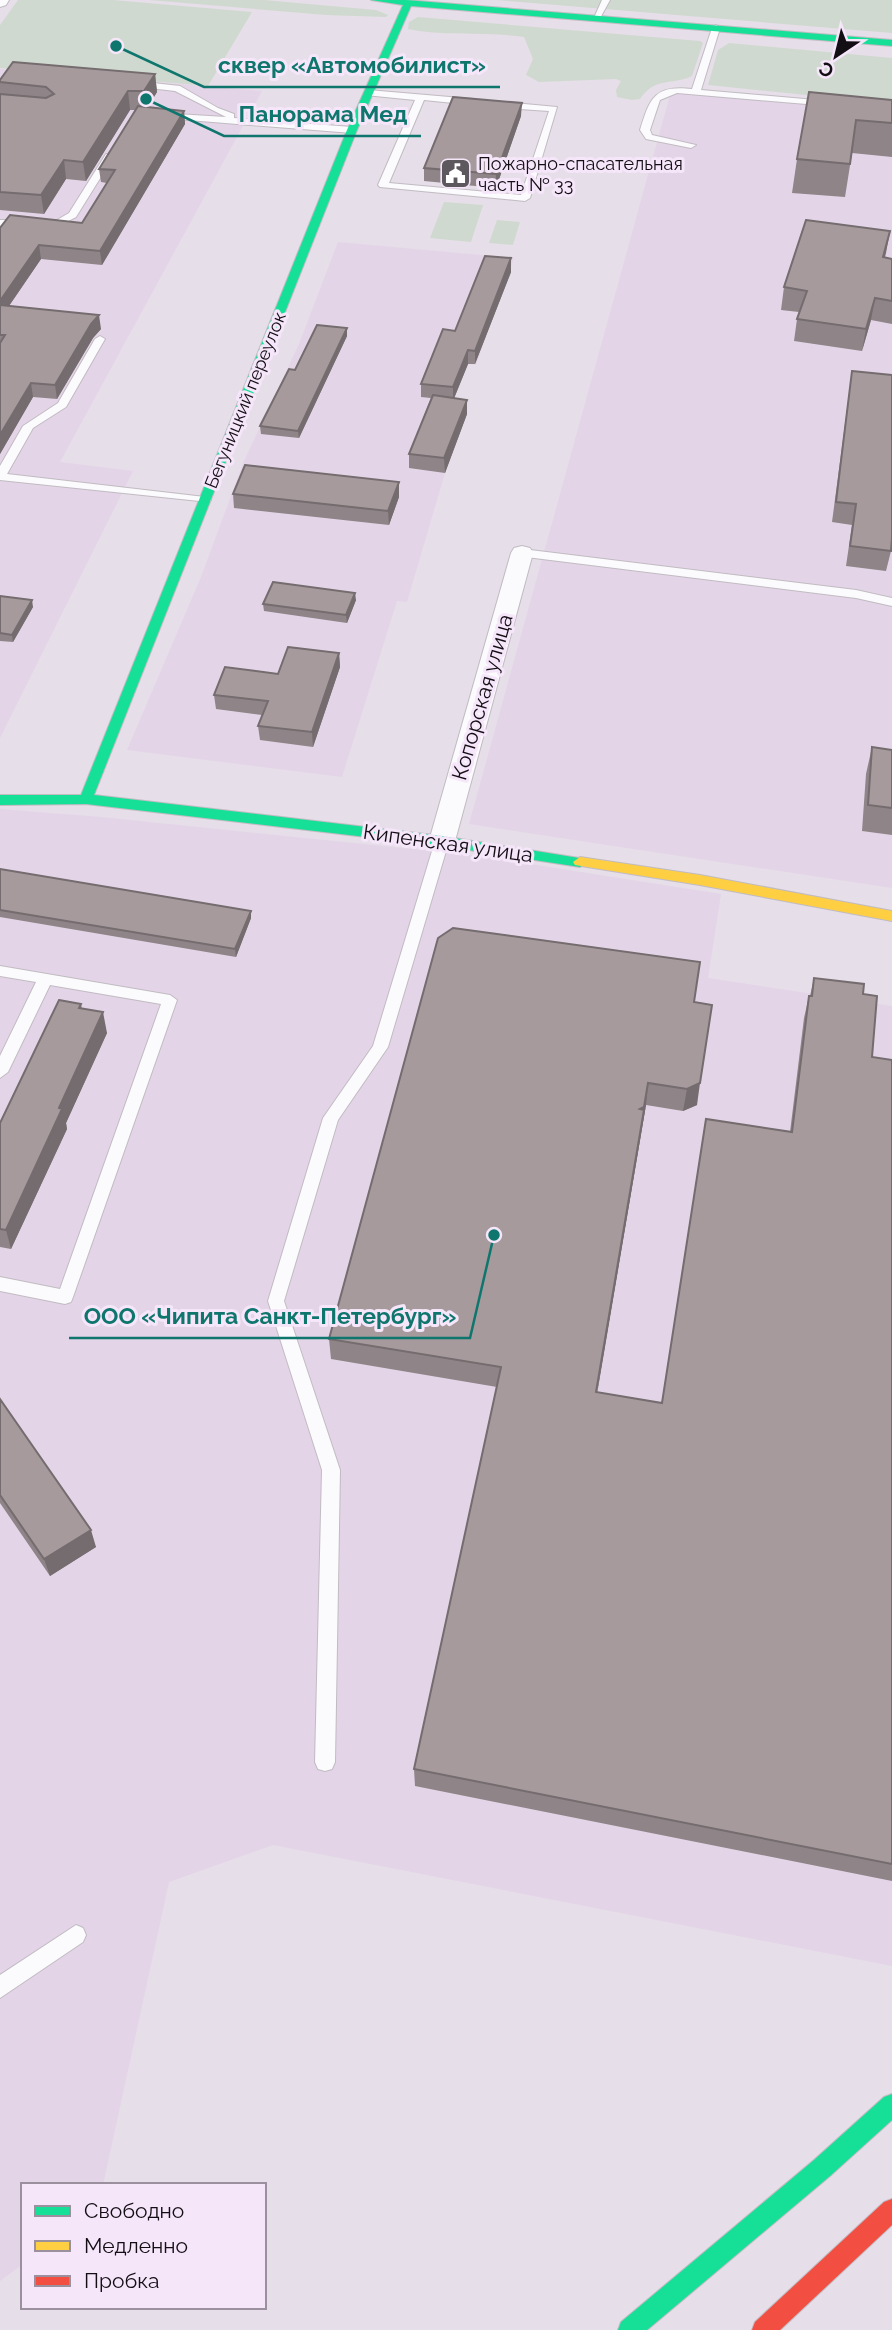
<svg xmlns="http://www.w3.org/2000/svg" width="892" height="2330" font-family="Raleway,sans-serif">
	<style>
		.built { fill: #e3d5e7 }
		.green { fill: #d0d9cf }
		.lines { fill: none; stroke-linecap: round; stroke-linejoin: round }
		.lane-casing { stroke: #c1bbc2; stroke-width: 2 }
		.street-casing { stroke: #c1bbc2; stroke-width: 2 }
		.fast-casing { stroke: #c1bbc2; stroke-width: 2 }
		.slow-casing { stroke: #c1bbc2; stroke-width: 2 }
		.jam-casing { stroke: #c1bbc2; stroke-width: 2 }
		.lane { fill: #fbfafc; fill-rule: evenodd }
		.street { fill: #fbfafc; fill-rule: evenodd }
		.fast { fill: #16e098; fill-rule: evenodd }
		.slow { fill: #ffcf43; fill-rule: evenodd }
		.jam { fill: #f24e42; fill-rule: evenodd }
		.wall { fill: #8f8487 }
		.shaded-wall { fill: #746c6e }
		.building { fill: #a69a9d; stroke: #746c6e; stroke-width: 2 }
		.labels { text-anchor: middle; dominant-baseline: central; stroke-width: 6; stroke-linejoin: round; paint-order: stroke }
		.far-poi-label { font-size: 18px; fill: #130e14; stroke: #f6e6fa; text-anchor: start }
		.far-street-label { font-size: 18px; fill: #130e14; stroke: #f6e6fa }
		.street-label { font-size: 21px; fill: #130e14; stroke: #f6e6fa }
		.leader { fill: none; stroke: #0f766e; stroke-width: 2.5 }
		.callout-dot { fill: #0f766e; stroke: #f6e6fa; stroke-width: 2.5 }
		.callout-label { font-size: 23px; text-anchor: middle; font-weight: bold; fill: #0f766e; stroke: #f6e6fa; stroke-width: 6; stroke-linejoin: round; paint-order: stroke }
	</style>
	<rect width="100%" height="100%" fill="#e6dee8"/>
	<path class="built" d="M0 69 262 91 60 462 133 471 0 738Z
		M672 88 892 108V888L469 824Z
		M338 242 514 258 476 365 468 364 449 411 467 414 445 473 407 602 397 601 342 777 127 750 201 577 244 461 299 344Z
		M0 809 101 817 479 856 721 894 708 978 892 1006V1966L273 1845 169 1882 103 2185H23V2264L0 2281Z"/>
	<path class="green" d="M18 0H113L252 12 208 86 0 68V25Z
		M149 0H264L376 10 388 15 386 17 326 15Z
		M497 0H892V33Z
		M418 17 700 41 703 43 692 76C671 86 656 76 640 99L632 100 617 97 616 90 621 81 616 79 539 82 526 75 533 59 524 37C485 31 446 37 408 29L409 22Z
		M729 43 892 58V101H865L708 85 718 50Z
		M444 202 483 205 471 242 430 238Z
		M497 220 520 222 513 245 489 243Z"/>
	<g class="lines">
		<defs>
			<path id="lane" d="M602 0H610L599 20H593Z
				M716 25 720 28 701 90 827 101 830 102V106L677 93 660 100 650 130 652 135 696 145 691 148 646 139 640 130C650 97 655 85 692 89L712 28Z
				M135 81 180 86 218 108 234 114V118L352 127 357 130 352 133 163 118 160 117V113L226 117 175 91 132 86V82Z
				M368 90 473 99 478 102 473 105 424 100 389 183 521 195 549 111 503 108 498 105 503 102 557 107 530 198 525 201 380 187 378 185 415 100 365 95V91Z
				M106 154 114 156 76 217 59 226H0V220H57L69 213Z
				M100 336 105 339 66 407 33 428 7 474 205 497 211 500 209 502 0 480V466L23 426 58 403 95 339Z
				M522 549 856 590 892 598V606L856 598 518 556V550Z
				M442 836 449 841 388 1047 338 1120 284 1301 340 1470 335 1762 332 1769 325 1771 318 1769 315 1762 322 1470 268 1301 323 1118 373 1046 435 841Z
				M0 966 170 995 177 1000 73 1297 71 1302 65 1304 0 1291V1277L60 1289 161 1004 50 985 8 1072 0 1078V1056L36 982 0 976Z
				M76 1925 83 1928 86 1935 83 1942 0 1998V1975Z"/>
			<path id="street" d="M0 0H9L6 5 0 7Z
				M522 546 530 548 533 553 455 841 451 847 442 850 433 847 429 841 511 553 514 548Z"/>
			<path id="fast" d="M371 0H406L892 40V46L411 6 357 130 94 795 442 836 585 859 587 862 580 867 442 846 86 804 0 805V795H81L347 130 403 5Z
				M892 2094V2120L830 2176 647 2330H618L621 2322 814 2160 884 2097Z"/>
			<path id="slow" d="M580 857 700 875 892 911V921L700 885 575 865 573 862Z"/>
			<path id="jam" d="M892 2199V2225L780 2330H752L755 2322 884 2202Z"/>
		</defs>
		<use href="#lane" class="lane-casing"/>
		<use href="#street" class="street-casing"/>
		<use href="#fast" class="fast-casing"/>
		<use href="#slow" class="slow-casing"/>
		<use href="#jam" class="jam-casing"/>
		<use href="#lane" class="lane"/>
		<use href="#street" class="street"/>
		<use href="#fast" class="fast"/>
		<use href="#slow" class="slow"/>
		<use href="#jam" class="jam"/>
	</g>
	<path class="wall" d="M155 74 157 92 148 107 184 111 185 124 102 265 41 259 9 306 101 329 93 338 57 399 33 397 0 454V228L82 223 107 183 101 182 99 169 135 110H130L86 181 66 179 44 214 0 210V80Z
		M809 92 892 100V157L852 153 845 197 792 193 797 159Z
		M521 116 496 188 424 181V168Z
		M511 258V272L475 364H468L454 398 467 414 445 473 409 468V454L431 398 421 397V384L455 331Z
		M885 258 892 259V324L871 320 862 351 794 341 797 319 799 312 781 310 784 287Z
		M347 328V336L299 438 261 434 260 426 295 370Z
		M852 371 891 551 886 571 846 566 852 525 832 522Z
		M399 482V497L389 525 234 508 233 494Z
		M0 596 33 607 13 642 0 641Z
		M356 600 347 623 264 611 263 604Z
		M339 653 340 667 313 747 260 740 258 726 262 715 216 709 214 695Z
		M872 747 892 750V835L862 831 866 774Z
		M0 869 251 918 236 957 0 917Z
		M814 978 863 994 872 1057 892 1060V1881L415 1786 414 1769 497 1387 331 1359 329 1339 694 1002 697 1105 683 1111 646 1105 597 1392 662 1403 790 1132 804 1018 809 996H810Z
		M81 1004 82 1009 107 1033 66 1123 67 1129 11 1249 0 1247V1123Z
		M0 1399 96 1547 50 1576 0 1503Z"/>
	<path class="shaded-wall" d="M155 74 157 92 146 109 144 91Z
		M128 91 130 110 86 181 83 162Z
		M522 103 521 116 496 188V174Z
		M184 111 185 124 102 265 100 251Z
		M64 160 66 179 44 214 41 195Z
		M890 231 886 253 879 280 883 257Z
		M39 245 41 259 0 319V301Z
		M511 258V272L475 364V351Z
		M875 298 871 320 862 351 866 329Z
		M99 315 101 329 93 338 57 399 55 385 91 324Z
		M347 328V336L299 438 298 431Z
		M468 350V364L453 401V387Z
		M31 383 33 397 0 454V435Z
		M467 400V414L445 473 444 458Z
		M399 482V497L389 525 388 511Z
		M355 593 356 600 347 623 346 615Z
		M32 600 33 607 13 642 12 635Z
		M339 653 340 667 313 747 312 732Z
		M251 911V918L236 957 235 949Z
		M103 1012 107 1033 66 1123 67 1129 11 1249 6 1230 59 1108Z
		M648 1083 646 1105 594 1412 640 1109Z
		M700 1083 697 1105 683 1111 687 1089Z
		M91 1530 96 1547 50 1576 44 1559Z"/>
	<path class="building" d="M13 62 155 74 144 91H128L83 162 64 160 41 195 0 192V94L46 98 54 94 46 87 0 82V80Z
		M809 92 892 100V123L856 120 850 164 797 159Z
		M453 97 522 103 496 174 424 168Z
		M138 106 184 111 100 251 39 245 0 301V228L10 215 82 223 115 170 99 169Z
		M806 220 890 231 883 257 892 259V301L875 298 866 329 797 319 807 291 784 287Z
		M485 256 511 258 475 351 468 350 453 387 421 384 443 329 455 331Z
		M0 305 99 315 91 324 55 385 31 383 0 435V343L5 335H0Z
		M317 325 347 328 298 431 260 426 289 369 295 370Z
		M852 371 892 375V538L891 551 850 546 856 504 836 502Z
		M433 395 467 400 444 458 409 454Z
		M245 465 399 482 388 511 233 494Z
		M273 582 355 593 346 615 263 604Z
		M0 596 32 600 12 635 0 633Z
		M288 647 339 653 312 732 258 726 268 701 214 695 225 667 278 674Z
		M872 747 892 750V808L868 805Z
		M0 869 251 911 235 949 0 910Z
		M453 928 700 962 694 1002 712 1005 700 1083 687 1089 648 1083 644 1107 640 1109 644 1110 596 1392 662 1403 706 1119 792 1132 809 996H812L814 978 864 984 863 994 877 996 872 1057 892 1060V1864L414 1769 501 1367 329 1339 438 938Z
		M59 1000 81 1004 79 1008 103 1012 59 1108 62 1109 6 1230 0 1229V1123Z
		M0 1399 91 1530 44 1559 0 1495Z"/>
	<defs>
		<symbol id="civic-square" viewBox="-11 -11 22 22"><rect x="-9" y="-9" width="18" height="18" rx="4" fill="#5d575e" stroke="#f6e6fa"/><path d="M-.6-6.5H3V-4.5H.6V-3L4-1V1h2V6H-6V1h2V-1L-.6-3ZM-1.2 2.5V6h2.4V2.5Z" fill="#fff"/></symbol>
	</defs>
	<g fill-rule="evenodd">
		<use href="#civic-square" x="438" y="156" width="35" height="35"/>
	</g>
	<g class="labels">
		<g class="far-poi-label">
			<text x="478" y="163">Пожарно-спасательная<tspan x="478" dy="21">часть № 33</tspan></text>
		</g>
		<g class="far-street-label">
			<text transform="translate(245 400) rotate(-68)">Бегуницкий переулок</text>
		</g>
		<g class="street-label">
			<text transform="translate(482 697) rotate(-74)">Копорская улица</text>
			<text transform="translate(448 843) rotate(8)">Кипенская улица</text>
		</g>
	</g>
	<path class="leader" d="M116 46L204 87H500M146 99L224 136H421M494 1235L470 1338H69"/>
	<g class="callout-dot">
		<circle cx="116" cy="46" r="7"/>
		<circle cx="146" cy="99" r="7"/>
		<circle cx="494" cy="1235" r="7"/>
	</g>
	<g class="callout-label">
		<text x="352" y="73">сквер «Автомобилист»</text>
		<text x="323" y="122">Панорама Мед</text>
		<text x="270" y="1324">ООО «Чипита Санкт-Петербург»</text>
	</g>
	<rect x="21" y="2183" width="245" height="126" fill="#f6e6fa" stroke="#9b909e" stroke-width="2"/>
	<rect x="35" y="2206" width="35" height="10" fill="#16e098" stroke="#9b909e" stroke-width="2"/>
	<text x="84" y="2218" font-size="21" fill="#130e14">Свободно</text>
	<rect x="35" y="2241" width="35" height="10" fill="#ffcf43" stroke="#9b909e" stroke-width="2"/>
	<text x="84" y="2253" font-size="21" fill="#130e14">Медленно</text>
	<rect x="35" y="2276" width="35" height="10" fill="#f24e42" stroke="#9b909e" stroke-width="2"/>
	<text x="84" y="2288" font-size="21" fill="#130e14">Пробка</text>
	<g transform="translate(836 56) rotate(215)" stroke="#f6e6fa" stroke-width="5" paint-order="stroke">
	<path d="M0-5L12 26L0 18L-12 26Z" fill="#130e14"/>
	<text y="-10" font-size="19" font-weight="bold" text-anchor="middle" fill="#130e14">С</text>
	</g>
</svg>
